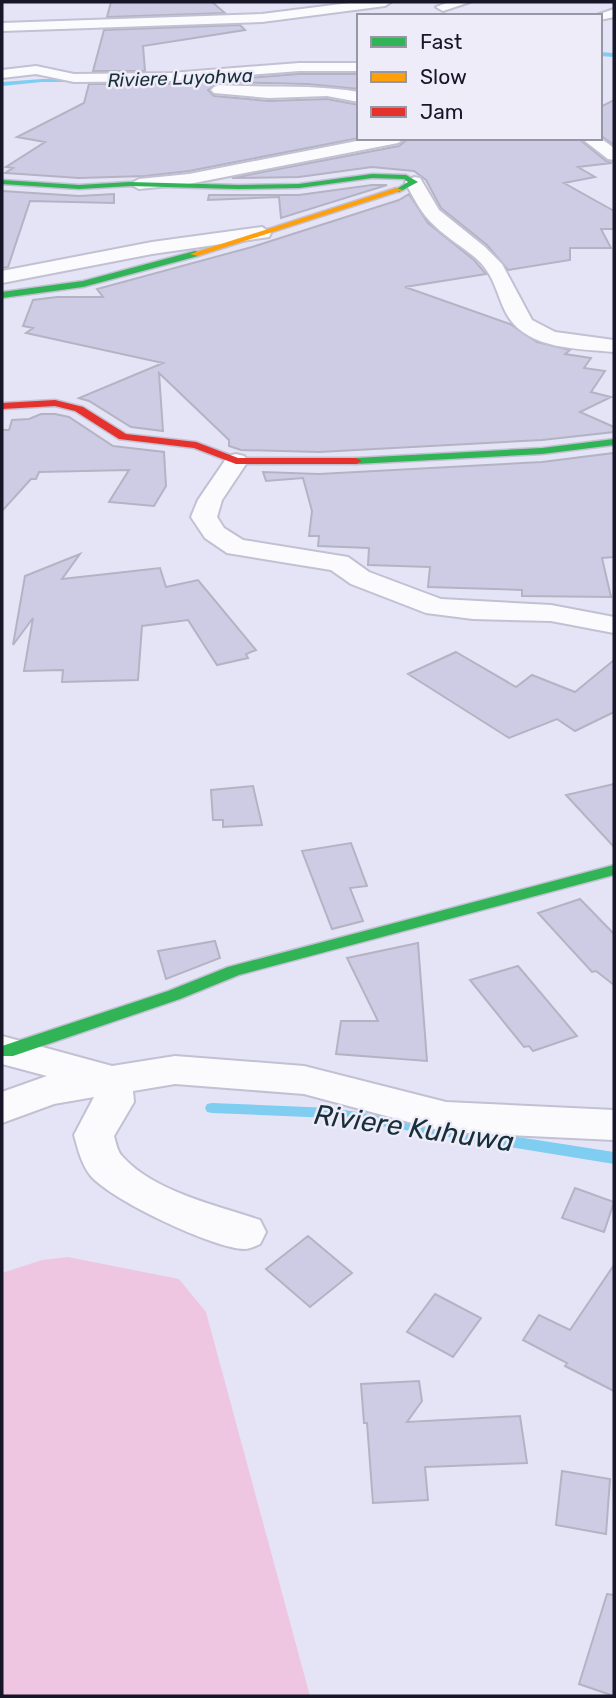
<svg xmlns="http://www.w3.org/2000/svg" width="616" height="1698" font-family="Rubik,sans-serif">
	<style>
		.green { fill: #efc6e2 }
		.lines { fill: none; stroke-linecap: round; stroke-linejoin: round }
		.stream { fill: #80cdf2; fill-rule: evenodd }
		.building { fill: #cecce4; stroke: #b4b3c4; stroke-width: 2 }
		.street-casing { stroke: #c2c0d3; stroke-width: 4 }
		.fast-casing { stroke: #c2c0d3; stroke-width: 3 }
		.slow-casing { stroke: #c2c0d3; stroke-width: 3 }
		.jam-casing { stroke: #c2c0d3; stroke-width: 3 }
		.street { fill: #fbfbfe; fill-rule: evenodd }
		.fast { fill: #30b455; fill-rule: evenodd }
		.slow { fill: #ff9f0a; fill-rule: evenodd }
		.jam { fill: #e5322d; fill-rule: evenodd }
		.labels { text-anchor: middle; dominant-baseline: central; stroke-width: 5; stroke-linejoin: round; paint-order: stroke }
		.far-water-label { font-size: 19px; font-style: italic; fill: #172f3a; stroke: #edecf8 }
		.near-water-label { font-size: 28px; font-style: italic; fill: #172f3a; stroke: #edecf8 }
	</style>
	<rect width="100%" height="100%" fill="#e5e4f6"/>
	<path class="green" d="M68 1257 179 1279 206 1312 310 1696H2V1273L42 1260Z"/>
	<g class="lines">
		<path class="stream" d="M600 52 614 53V57L600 56Z
			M330 68 332 71 184 81 181 79Z
			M42 79 163 78 166 80 143 82H42L2 86V82Z
			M212 1103 331 1108 614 1152V1164L331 1118 212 1113 207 1112 205 1108 207 1104Z"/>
	</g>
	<path class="building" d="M111 2H212L225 13 107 17Z
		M240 25 245 30 143 46 145 71H93L104 30Z
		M299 74H359V89L307 84 219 82 208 90 214 96 269 101 327 99 359 105V138L189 171 145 176 79 178 5 173 13 168 6 167 45 142 17 137 84 103 89 84H171Z
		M614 100V145L600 135V107Z
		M409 138H578L606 161 612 163 578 167 595 177 564 183 614 211V229H601L611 248H570V260L508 270 487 245 441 208 426 180 414 171 372 167 299 177 232 178 399 146Z
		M372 185H387L281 218 279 197 208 200 209 195H299Z
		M2 191 79 196 114 194V203L30 201 8 267 2 268Z
		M409 194 428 223 474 260 486 274 405 287 510 324 537 342 570 350 565 354 591 358 584 368 605 371 591 392 611 397 580 412 614 427V432L542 440 319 452 241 450 229 446V440L159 373 163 431 131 427 89 401 79 398 163 363 26 333 33 328 23 326 33 300 57 297H103L97 289 252 247 399 200Z
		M41 414H55L69 417 113 446 164 452 166 486 154 506 109 502 129 470 39 472 36 479H31L2 511V430H9L12 420 29 419Z
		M614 453V557L602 558 611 597 522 596V590L428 587 430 567 368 565 369 548 318 546 319 536H309L312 511 303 478 266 481 263 472 319 474 542 462Z
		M80 554 62 579 160 568 166 587 198 580 256 650 246 654 248 658 217 665 188 620 142 626 138 680 62 682 63 670 24 671 33 618 13 645 25 576Z
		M456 652 516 687 532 675 575 692 614 660V712L575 731 557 719 509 738 408 674Z
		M614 784V847L566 795Z
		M253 786 262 825 223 827V820H213L211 790Z
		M351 843 367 886 350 888 363 921 332 929 302 851Z
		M580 899 614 934V985L596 971 592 972 538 913Z
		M215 941 220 958 166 979 158 951Z
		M418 943 427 1061 336 1054 341 1021H378L347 958Z
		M518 966 577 1036 533 1051 529 1046 524 1047 470 980Z
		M575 1188 614 1202 604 1232 562 1218Z
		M308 1236 352 1273 310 1307 266 1269Z
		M614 1265V1391L565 1366 567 1363 523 1340 539 1315 570 1330Z
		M435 1294 481 1318 453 1357 407 1332Z
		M419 1381 422 1401 407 1422 520 1416 527 1463 425 1467 428 1500 373 1503 367 1423H364L361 1384Z
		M562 1471 610 1479 606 1534 556 1525Z
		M607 1594 614 1595V1696L579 1684Z"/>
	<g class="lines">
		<defs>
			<path id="street" d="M357 2H391L385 6 262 22 2 31V23L262 14Z
				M449 2H470L443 11 436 7Z
				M614 9V17L600 20V16H594Z
				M299 63H359V71H299L171 81 74 82 36 74 2 78V70L36 66 74 74 171 73Z
				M219 85C266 88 313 84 359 92V102L327 96 269 98 214 93 211 90 214 87Z
				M372 138H406L398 143 189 184 139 189 130 184 139 179 189 174Z
				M581 138H600L614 148V160L608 159Z
				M414 177 420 178 439 210 485 247 502 264 532 320 555 332 614 340V352C576 348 524 350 505 311 497 294 494 277 481 263 467 249 449 240 435 226 421 214 414 198 405 182Z
				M262 227 271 233 269 237 152 254 2 283V271L152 242Z
				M236 454 244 456 248 461 222 500 217 517 224 528 243 540 348 557 369 572 441 599 551 605 614 617V633L551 621 473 619 426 613 351 584 331 570 227 553 205 538 191 517 198 500 228 456Z
				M2 1036 112 1066 175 1056 304 1066 446 1102 614 1110V1140L446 1132 304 1094 175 1084 133 1091 134 1102 114 1136C116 1142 117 1151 122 1156 154 1192 216 1205 260 1220L266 1232 260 1244C256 1246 249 1249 245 1249 214 1249 109 1199 90 1175 81 1163 78 1149 74 1135L94 1097 54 1104 2 1123V1092L47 1076 2 1064Z"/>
			<path id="fast" d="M372 174 406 175 418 182 399 192 395 190 408 182 404 179 372 178 299 188 238 189 130 186 79 189 2 184V180L79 185 130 182 238 185 299 184Z
				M195 251 198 252V256L83 287 2 298V292L83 281Z
				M614 439V445L542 454 356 464 350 461 356 458 542 448Z
				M614 865V875L239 975 180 999 13 1056H2V1046L168 991 228 967Z"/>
			<path id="slow" d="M396 188 403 190 198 256 190 254Z"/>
			<path id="jam" d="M55 400 83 407 126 434 196 442 238 458H356L362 461 356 464H236L194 448 119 439 75 411 55 406 2 409V403Z"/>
		</defs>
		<use href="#street" class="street-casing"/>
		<use href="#fast" class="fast-casing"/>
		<use href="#slow" class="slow-casing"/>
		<use href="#jam" class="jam-casing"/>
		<use href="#street" class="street"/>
		<use href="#fast" class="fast"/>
		<use href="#slow" class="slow"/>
		<use href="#jam" class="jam"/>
	</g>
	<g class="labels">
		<g class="far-water-label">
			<text transform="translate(180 78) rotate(-2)">Riviere Luyohwa</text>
		</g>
		<g class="near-water-label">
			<text transform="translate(414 1128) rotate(8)">Riviere Kuhuwa</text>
		</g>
	</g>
	<rect width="616" height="1698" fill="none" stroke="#171528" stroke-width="7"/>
	<rect x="357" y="14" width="245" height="126" fill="#edecf8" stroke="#9796a5" stroke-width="2"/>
	<rect x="371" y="37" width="35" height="10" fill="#30b455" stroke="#9796a5" stroke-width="2"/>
	<text x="420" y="49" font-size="21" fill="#171528">Fast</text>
	<rect x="371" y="72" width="35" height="10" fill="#ff9f0a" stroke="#9796a5" stroke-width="2"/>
	<text x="420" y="84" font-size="21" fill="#171528">Slow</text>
	<rect x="371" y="107" width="35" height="10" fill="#e5322d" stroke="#9796a5" stroke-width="2"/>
	<text x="420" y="119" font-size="21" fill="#171528">Jam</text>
</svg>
